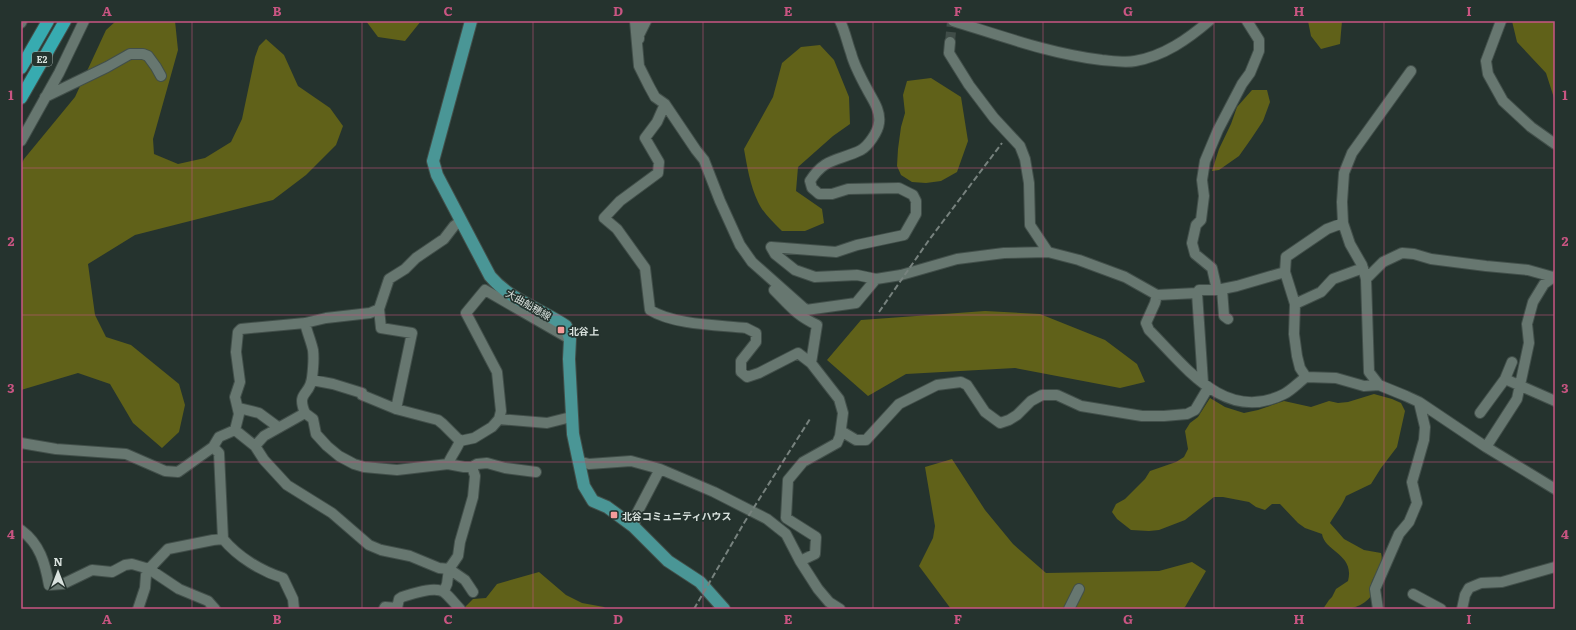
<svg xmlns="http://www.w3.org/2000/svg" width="1576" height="630" font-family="Literata,'Noto Sans JP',serif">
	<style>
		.forest { fill: #606119 }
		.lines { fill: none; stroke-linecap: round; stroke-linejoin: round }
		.minor-tunnel { stroke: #404d48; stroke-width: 10; stroke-dasharray: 10 5; stroke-linecap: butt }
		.minor-casing { stroke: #424f4a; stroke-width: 12 }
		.major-casing { stroke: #424f4a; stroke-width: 14 }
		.highway-casing { stroke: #424f4a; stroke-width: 14 }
		.minor { stroke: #677770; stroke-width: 10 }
		.major { stroke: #4a9696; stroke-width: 12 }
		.highway { stroke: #37abb0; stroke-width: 12 }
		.rail { stroke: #77827e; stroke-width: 2; stroke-dasharray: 6 3; stroke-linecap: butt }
		.grid { fill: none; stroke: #c95582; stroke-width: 1; stroke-opacity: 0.55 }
		.poi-dot { fill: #f59b9a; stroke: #25332e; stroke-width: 1.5 }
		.labels { text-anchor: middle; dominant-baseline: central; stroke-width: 3.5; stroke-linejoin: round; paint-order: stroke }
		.shield { fill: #25332e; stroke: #a3aea9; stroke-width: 1 }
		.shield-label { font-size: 9px; font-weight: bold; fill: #d9e2de }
		.street-label { font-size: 10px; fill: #d9e2de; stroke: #25332e }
		.poi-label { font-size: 10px; font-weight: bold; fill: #d9e2de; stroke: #25332e; text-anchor: start }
		.neatline { fill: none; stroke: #c95582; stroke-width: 1.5 }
		.grid-label { font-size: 13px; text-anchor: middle; font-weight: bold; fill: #c95582 }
	</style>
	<rect width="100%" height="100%" fill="#25332e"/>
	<path class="forest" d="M116 21H175L178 50 153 139 154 154 178 164 205 158 231 142 242 119 255 57 259 46 266 39 284 55 298 86 330 108 343 126 336 145 306 175 273 200 135 235 88 264 95 315 106 337 131 345 179 384 185 405 179 432 162 448 133 423 110 384 78 373 21 390V165L24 159 75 97 106 30Z
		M366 21H421L405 41 378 37Z
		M1308 21H1342L1340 44 1321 49 1311 36Z
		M1512 21H1555V101L1546 73 1517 42Z
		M820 45 834 60 849 97 850 124 833 136 798 167 796 191 822 209 824 223 805 231H782C773 222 763 213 758 202 750 185 747 166 744 149L773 97 782 63 801 47Z
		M931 78 961 97 968 141 957 172 941 181 926 183 912 182 901 175 897 166 898 149 901 127 905 113 903 95 907 81Z
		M1252 90H1267L1270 102 1263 121 1251 139 1239 156 1219 170 1212 171 1219 149 1231 124 1237 107Z
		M985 311 1040 314 1105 340 1137 364 1145 382 1120 388 1015 368 906 374 868 396 827 360 861 320Z
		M1374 394 1392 399 1401 403 1405 411 1397 447 1381 468 1371 484 1346 496C1342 506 1335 514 1330 523L1344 539 1364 550 1381 553C1385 568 1372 574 1371 586 1371 589 1372 592 1372 595 1359 612 1342 609 1323 609L1329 600 1332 597 1336 589 1348 581C1355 554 1325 552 1322 534L1305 528 1298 523 1280 504H1272L1265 510 1256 507 1249 502 1223 497H1214L1185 520 1159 530 1149 531 1131 530 1117 519 1112 512 1116 504 1125 499 1145 479 1150 471 1176 462 1184 457 1188 449 1185 431 1190 423 1198 417 1210 398 1225 407 1244 413 1258 410 1284 401 1311 407 1329 401 1338 403 1348 402Z
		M952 459 985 510 1013 544 1046 573 1159 571 1192 562 1206 571 1185 607 1182 609H951L919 566 933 538 935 526 925 467Z
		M539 572 566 595 582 603 604 607 606 609H463L473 599 486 598 497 584Z"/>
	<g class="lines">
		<path class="minor-tunnel" d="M950 42 952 21"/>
		<defs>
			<path id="minor" d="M635 21 639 66 649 86 655 97 665 104 696 150 704 160 720 201 740 245 752 262 806 310 856 303 876 279
				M840 21C845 31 847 42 851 53 854 65 861 78 867 89 872 99 881 110 879 123 878 132 868 146 861 150 839 161 825 157 810 181L812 188 819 194H832L848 189 899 188 913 195 916 201V214L904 235 857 245 836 252 771 247 775 254 795 270 815 277 857 275 876 279 901 275 957 259 1004 253 1048 252 1079 260 1125 277 1157 295 1197 293 1199 290H1217L1237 286 1285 272
				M953 21C1002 36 1051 54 1102 60 1113 61 1125 63 1135 61 1164 56 1188 39 1209 21
				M1501 21 1486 61 1488 74 1503 101 1531 127 1555 144
				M21 23 22 21
				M639 39V35L646 21
				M950 42 949 53 969 85 994 118 1020 146 1025 159 1029 183 1030 225 1048 252
				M45 97 107 67 130 54H143L148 56 156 67 161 76
				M665 104 657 122 645 138 659 162 658 173 620 201 604 218 617 229 645 268 650 310C674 325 718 325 746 328L756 333V342L741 361V372L747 377 759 373 798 353 811 363 839 399 843 413 840 436 837 443 803 462 788 480 786 518 816 537 815 554 800 561
				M21 141 59 73 84 21
				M1366 279 1383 262 1402 253 1414 254 1431 259 1486 266 1528 270 1553 277
				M1222 289 1224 316 1228 319
				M774 290C790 306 796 315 817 325L811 363
				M1217 290 1212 268 1195 254 1192 243 1196 225 1201 220 1204 196 1202 180 1205 161 1218 130 1242 84 1250 73 1259 51V40L1247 21
				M1197 293 1203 383
				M1157 295 1155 303 1146 323 1149 330C1185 366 1225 424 1284 394 1292 390 1299 382 1306 377L1336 378 1364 386 1379 385 1406 396 1419 402 1486 447 1555 489
				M1295 304 1321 292 1333 279 1363 268
				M379 309 381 328 412 333 396 409
				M1306 377 1300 368 1297 356 1294 334 1295 304 1285 272 1286 257 1327 229 1343 223
				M1505 379 1555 401
				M312 380 333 384 362 393V395L396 409 438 420 443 424 460 441
				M1379 385 1369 372 1366 279 1362 265 1350 244 1343 223 1342 202 1344 173 1352 153 1411 71
				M239 408 259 413 278 427
				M305 413 313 419 316 434 327 446 339 456 354 464 364 467 397 470 448 464
				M1480 413 1505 379 1512 362
				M499 419 547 423 571 417
				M235 430 255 446 264 460 287 485 332 513 369 545 381 550 410 556 439 568 449 569 465 580 473 592
				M841 431 856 440H866L899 404 937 385 961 382 967 385 985 412 1000 423 1009 420 1017 415 1031 401 1042 395H1057L1081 406 1142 416H1164L1187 414 1195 410 1208 388
				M21 443 56 449 126 454 165 471 178 472 213 447 219 437 235 430 239 414 235 397 240 382 236 352 238 332 241 329 305 323 326 318 370 313 379 309 389 279 405 269 416 258 444 239 454 226 461 221
				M255 446 264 436 305 413C296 391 310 396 312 378 313 370 314 358 313 350 311 341 307 332 305 323
				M213 447 219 453 223 539C238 557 261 571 283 578L293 599 294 609
				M1486 447 1517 399 1529 343 1527 324 1533 302 1544 284 1555 276
				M578 461 589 464 631 461 660 469 714 492 767 519 786 534 800 561 818 589 829 602 840 609
				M472 467 477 464 487 463 505 468 536 472
				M634 527 637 513 660 469
				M21 530C40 544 45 563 49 585L63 584 92 570 112 572 125 565 132 564 149 569 179 589 208 601 215 609
				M444 591 447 584 449 569 458 556 460 542 473 497 475 476 472 467H464L448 464C451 456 457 449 460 441L474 438 492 427 499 419 501 411 497 372 466 313 485 290 570 339
				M1413 594 1441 609
				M138 609 145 588 146 575 149 569 168 549 213 540 223 539
				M384 609 385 607 397 608 399 599 402 597C412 594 436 585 445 593 450 597 455 604 460 609
				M1069 609 1079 589
				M1378 609 1375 589 1399 534 1409 522 1417 503 1412 482 1424 440 1425 427 1419 402
				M1462 609 1465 595 1469 588 1481 583 1502 582 1555 567"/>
			<path id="major" d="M471 21 433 161 437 175 490 276C510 300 541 309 566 326L570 339 569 359 573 434 584 486 593 501 607 507 634 527 668 561 700 582 724 609"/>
			<path id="highway" d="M21 68 48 21
				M21 98 65 21"/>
		</defs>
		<use href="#minor" class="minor-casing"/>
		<use href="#major" class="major-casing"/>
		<use href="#highway" class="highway-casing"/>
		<use href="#minor" class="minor"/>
		<use href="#major" class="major"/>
		<use href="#highway" class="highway"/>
		<path class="rail" d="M879 312 929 240 1002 143
			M694 609 744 523 810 419"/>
	</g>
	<path class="grid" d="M192 21V609M362 21V609M533 21V609M703 21V609M873 21V609M1043 21V609M1214 21V609M1384 21V609M21 168H1555M21 315H1555M21 462H1555"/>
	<g class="poi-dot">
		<rect x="557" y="326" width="8" height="8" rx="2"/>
		<rect x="610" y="511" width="8" height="8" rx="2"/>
	</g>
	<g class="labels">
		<rect class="shield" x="32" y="52" width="20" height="14" rx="3"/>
		<g class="shield-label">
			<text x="42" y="59">E2</text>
		</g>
		<g class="street-label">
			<text transform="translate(529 304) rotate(30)">大曲船穂線</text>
		</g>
		<g class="poi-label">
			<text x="569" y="330">北谷上</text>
			<text x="622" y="515">北谷コミュニティハウス</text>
		</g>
	</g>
	<rect width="1576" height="630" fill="none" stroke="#25332e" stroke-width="44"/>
	<g transform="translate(58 572)" stroke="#25332e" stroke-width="3" paint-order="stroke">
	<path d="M0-3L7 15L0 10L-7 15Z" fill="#d9e2de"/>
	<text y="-6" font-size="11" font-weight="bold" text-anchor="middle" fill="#d9e2de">N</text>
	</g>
	<rect x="22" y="22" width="1532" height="586" class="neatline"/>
	<g class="grid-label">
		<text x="107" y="16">A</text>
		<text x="277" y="16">B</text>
		<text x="448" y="16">C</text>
		<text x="618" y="16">D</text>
		<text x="788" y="16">E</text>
		<text x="958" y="16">F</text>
		<text x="1128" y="16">G</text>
		<text x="1299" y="16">H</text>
		<text x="1469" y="16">I</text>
		<text x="11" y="100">1</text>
		<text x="1565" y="100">1</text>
		<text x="11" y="246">2</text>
		<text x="1565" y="246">2</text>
		<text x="11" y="393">3</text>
		<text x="1565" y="393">3</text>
		<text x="11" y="539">4</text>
		<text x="1565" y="539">4</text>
		<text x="107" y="624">A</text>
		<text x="277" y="624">B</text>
		<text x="448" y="624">C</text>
		<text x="618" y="624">D</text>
		<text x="788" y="624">E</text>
		<text x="958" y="624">F</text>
		<text x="1128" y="624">G</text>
		<text x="1299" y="624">H</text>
		<text x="1469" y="624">I</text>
	</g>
</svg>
